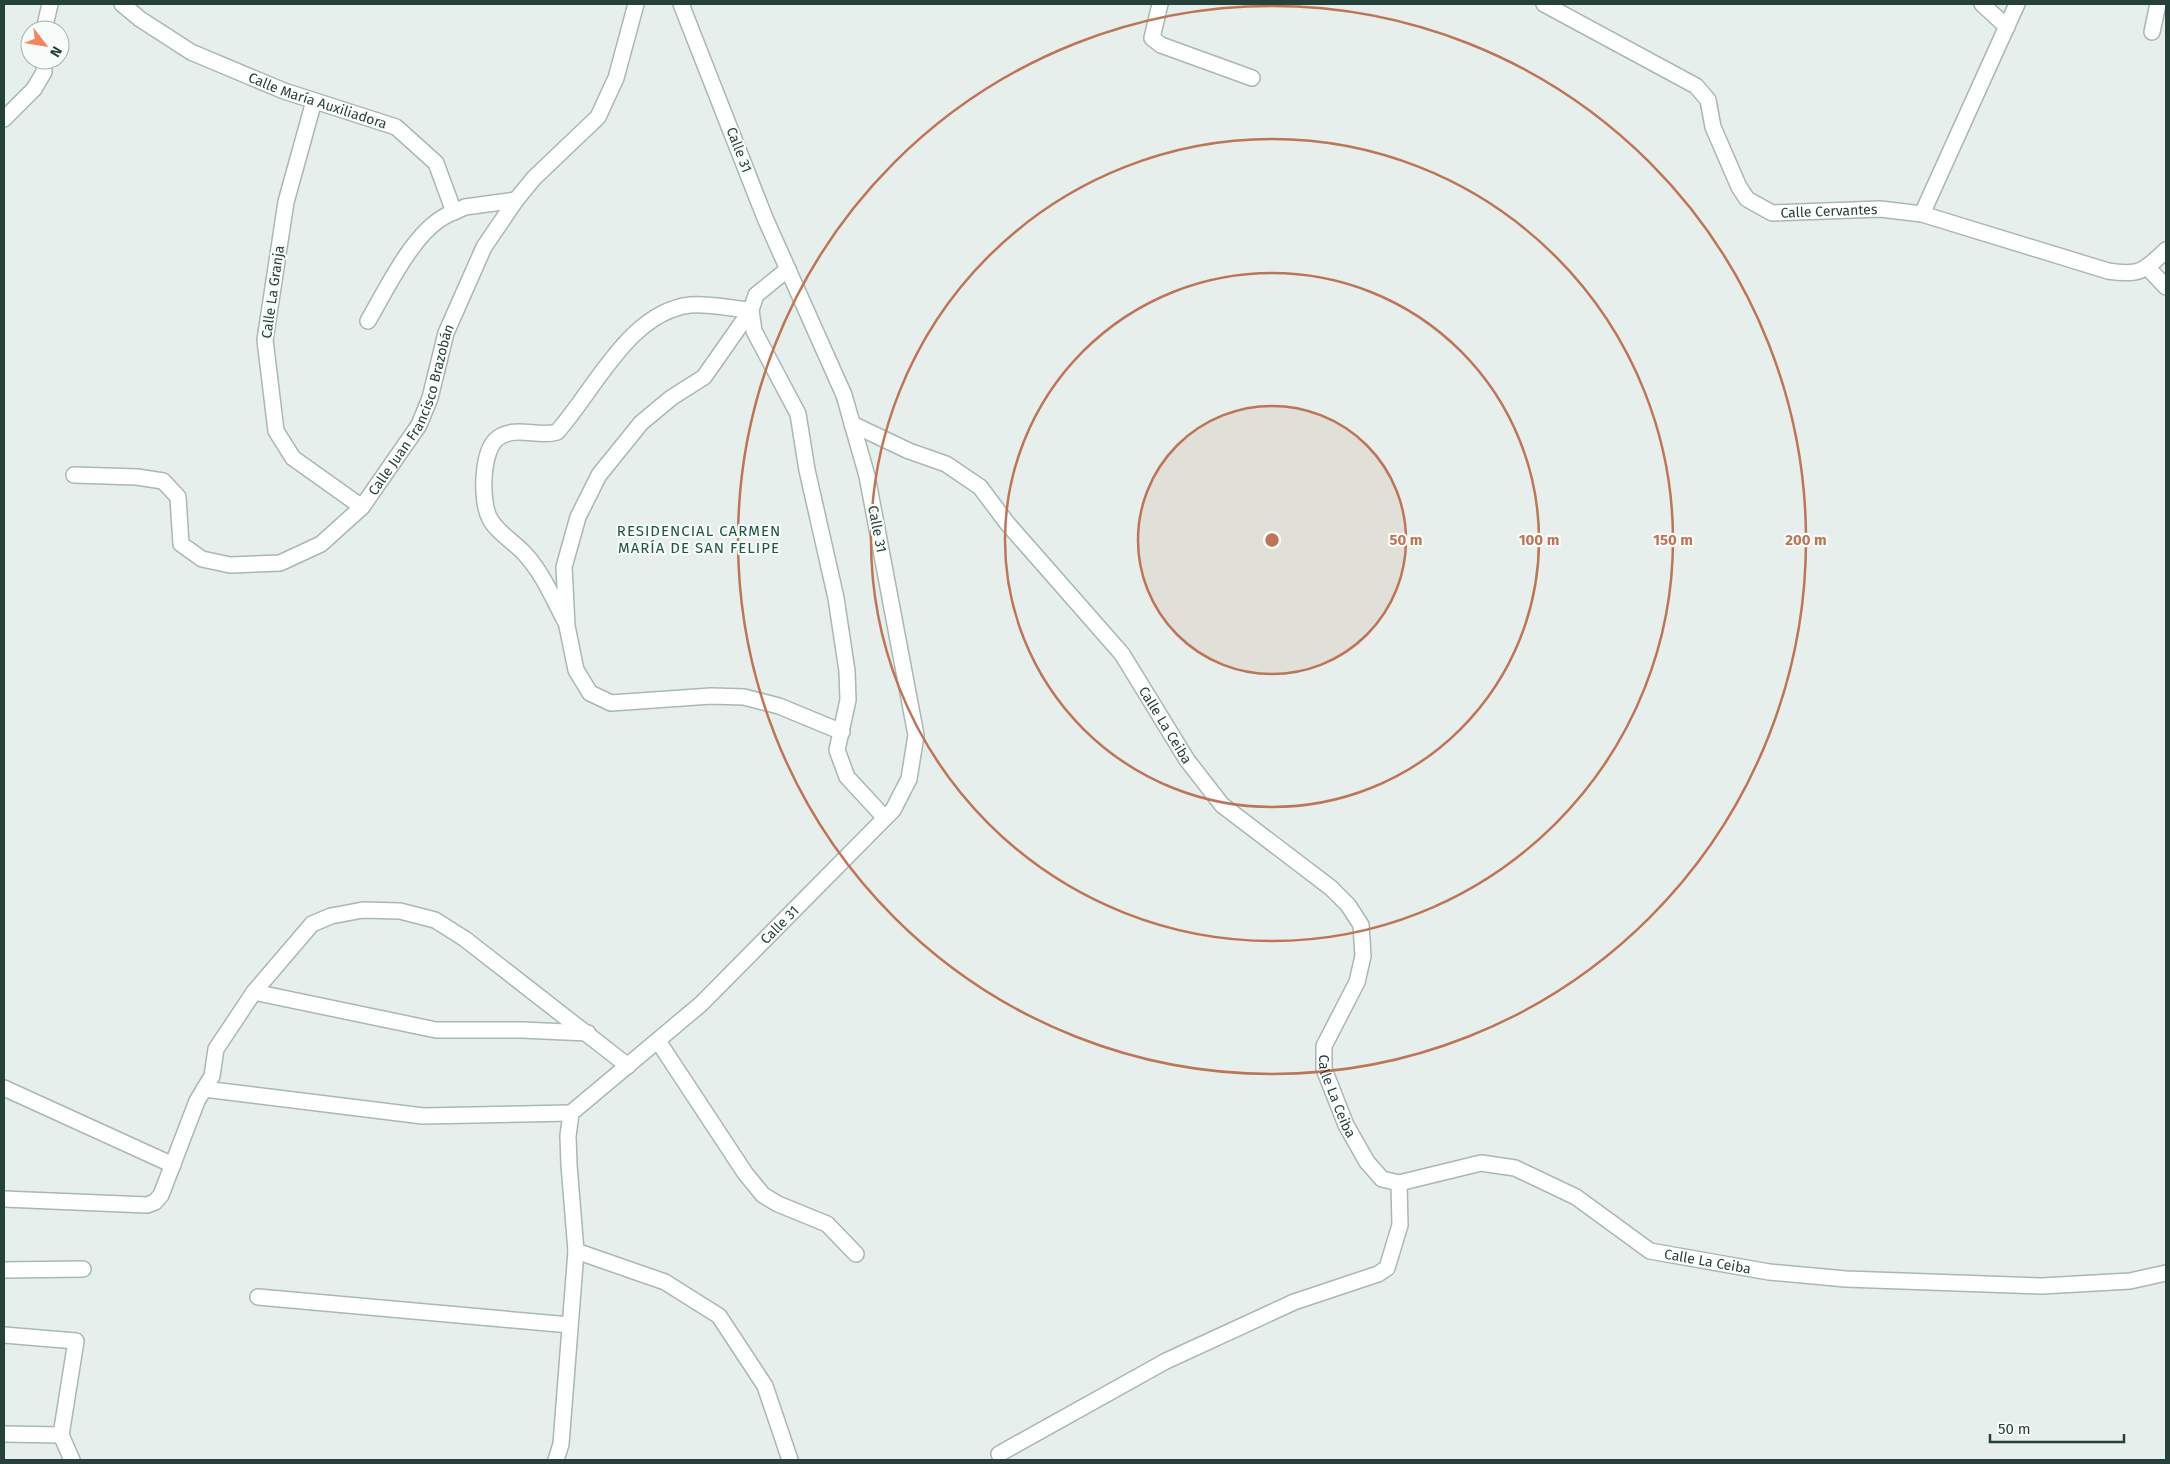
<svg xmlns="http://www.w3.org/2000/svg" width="2170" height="1464" font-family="'Fira Sans',sans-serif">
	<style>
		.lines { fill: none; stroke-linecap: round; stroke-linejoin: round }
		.street-casing { stroke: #a8b8b2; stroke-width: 18 }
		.street { stroke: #fff; stroke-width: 15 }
		.ring { fill: none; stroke: #c07456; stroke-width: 2.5 }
		.labels { text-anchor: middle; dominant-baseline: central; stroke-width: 4.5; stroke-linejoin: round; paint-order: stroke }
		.street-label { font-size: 14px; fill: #24423a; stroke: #f7fbf9 }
		.neighbourhood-label { font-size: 15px; letter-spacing: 1px; fill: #1f5548; stroke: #f7fbf9 }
		.centre { fill: #c07456; stroke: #f7fbf9; stroke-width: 2.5 }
		.ring-label { font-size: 15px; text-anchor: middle; font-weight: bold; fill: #c07456; stroke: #f7fbf9; stroke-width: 4.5; stroke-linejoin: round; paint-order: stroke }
	</style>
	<rect width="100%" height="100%" fill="#e6efeb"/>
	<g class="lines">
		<defs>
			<g id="street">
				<path id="s1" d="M122 4 140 19 191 52 284 91 396 127 436 163 454 212 465 207 516 200"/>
				<path d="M1160 4 1152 38 1161 45 1252 78"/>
				<path id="s2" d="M1544 4 1696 86 1708 100 1713 127 1739 187 1747 199 1772 213 1880 209 1922 214 2108 271C2140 276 2144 271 2166 250"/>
				<path d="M1982 4 2007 27"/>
				<path d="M44 30 50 4"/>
				<path d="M2152 32 2158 4"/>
				<path d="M314 101 286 202 265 340 276 431 293 458 362 507"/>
				<path d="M4 119 34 89 44 72V60"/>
				<path d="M1922 214 2017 4"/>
				<path d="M2148 268 2166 287"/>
				<path d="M788 269 756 295 751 310 754 331 798 414 807 470 836 598 847 671 848 700 837 750 847 777 885 818"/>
				<path d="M751 310 704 377 671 398 641 423 599 475 578 517 564 567 567 626 576 670 590 693 611 703 711 696 744 697 779 706 842 732"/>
				<path d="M368 321C388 287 416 225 454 212"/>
				<path id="s3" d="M852 424 909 451 946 464 980 487 1007 523 1122 654 1187 760 1222 805 1331 888 1348 905 1361 925 1363 956 1357 982 1324 1046V1069L1346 1125 1367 1162 1382 1179 1399 1183 1481 1163 1515 1168 1576 1197 1650 1251 1769 1272 1846 1279 2042 1286 2130 1281 2166 1273"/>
				<path id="s4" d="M74 475 137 477 163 481 178 497 181 544 202 559 230 565 280 563 321 544 362 507 419 425 430 398 446 333 484 247 516 200 534 178 598 117 616 78 636 4"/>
				<path d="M565 621C553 598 542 572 524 553 514 542 495 531 489 517 481 501 481 450 498 438 516 425 538 438 557 432 594 391 629 312 690 305 709 303 732 309 751 310"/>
				<path d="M254 992 436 1030H522L588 1033"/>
				<path d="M658 1041 745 1173 763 1195 778 1204 827 1224 856 1254"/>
				<path d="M4 1088 173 1165"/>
				<path d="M204 1089 423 1116 571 1113"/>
				<path d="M4 1199 147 1205 155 1202 161 1195 197 1101 212 1076 216 1049 254 992 312 924 331 916 363 910 400 911 435 920 465 939 628 1066"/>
				<path d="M576 1251 665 1282 719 1316 765 1386 790 1460"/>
				<path d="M4 1270 83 1269"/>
				<path d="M258 1297 570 1325"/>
				<path d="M4 1335 76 1341 61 1435"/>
				<path d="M4 1434 61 1435"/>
				<path d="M61 1435 72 1460"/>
				<path d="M999 1454 1166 1361 1294 1302 1378 1274 1387 1268 1400 1225 1399 1183"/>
				<path id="s5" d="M556 1460 561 1444 576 1251 569 1165 568 1136 571 1113 701 1004 893 810 909 779 916 735 867 476 844 395 765 218 681 4"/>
			</g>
		</defs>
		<use href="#street" class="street-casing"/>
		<use href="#street" class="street"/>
	</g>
	<circle cx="1272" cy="540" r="134" fill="#c07456" fill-opacity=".12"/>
	<g class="ring">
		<circle cx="1272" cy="540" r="134"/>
		<circle cx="1272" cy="540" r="267"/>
		<circle cx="1272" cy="540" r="401"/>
		<circle cx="1272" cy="540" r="534"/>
	</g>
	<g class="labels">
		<g class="street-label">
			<text stroke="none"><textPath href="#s1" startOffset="220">Calle María Auxiliadora</textPath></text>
			<text transform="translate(739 150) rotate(69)">Calle 31</text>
			<text stroke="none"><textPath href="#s2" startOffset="384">Calle Cervantes</textPath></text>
			<text transform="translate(273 292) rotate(-82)">Calle La Granja</text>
			<text stroke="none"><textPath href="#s4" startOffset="474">Calle Juan Francisco Brazobán</textPath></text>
			<text transform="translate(877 529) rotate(79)">Calle 31</text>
			<text stroke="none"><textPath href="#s3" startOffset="446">Calle La Ceiba</textPath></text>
			<text stroke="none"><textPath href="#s5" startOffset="630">Calle 31</textPath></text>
			<text stroke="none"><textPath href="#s3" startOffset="911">Calle La Ceiba</textPath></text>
			<text stroke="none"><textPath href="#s3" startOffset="1361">Calle La Ceiba</textPath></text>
		</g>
		<g class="neighbourhood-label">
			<text x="699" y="531">RESIDENCIAL CARMEN<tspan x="699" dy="17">MARÍA DE SAN FELIPE</tspan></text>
		</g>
	</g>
	<circle cx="1272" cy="540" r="8" class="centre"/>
	<g class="ring-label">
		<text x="1406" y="545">50 m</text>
		<text x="1539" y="545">100 m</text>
		<text x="1673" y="545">150 m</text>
		<text x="1806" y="545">200 m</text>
	</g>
	<rect width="2170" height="1464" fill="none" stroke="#24423a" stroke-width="10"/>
	<g transform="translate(45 45) rotate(121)"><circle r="24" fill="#f7fbf9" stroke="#a3b1ad"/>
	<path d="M0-4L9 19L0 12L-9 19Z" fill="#f4845f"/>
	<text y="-8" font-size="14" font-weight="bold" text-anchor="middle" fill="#24423a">N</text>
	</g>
	<path d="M1990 1434v8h134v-8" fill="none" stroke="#24423a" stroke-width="2.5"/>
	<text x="1998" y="1434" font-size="15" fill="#24423a" stroke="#f7fbf9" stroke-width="4" paint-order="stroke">50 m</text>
</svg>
